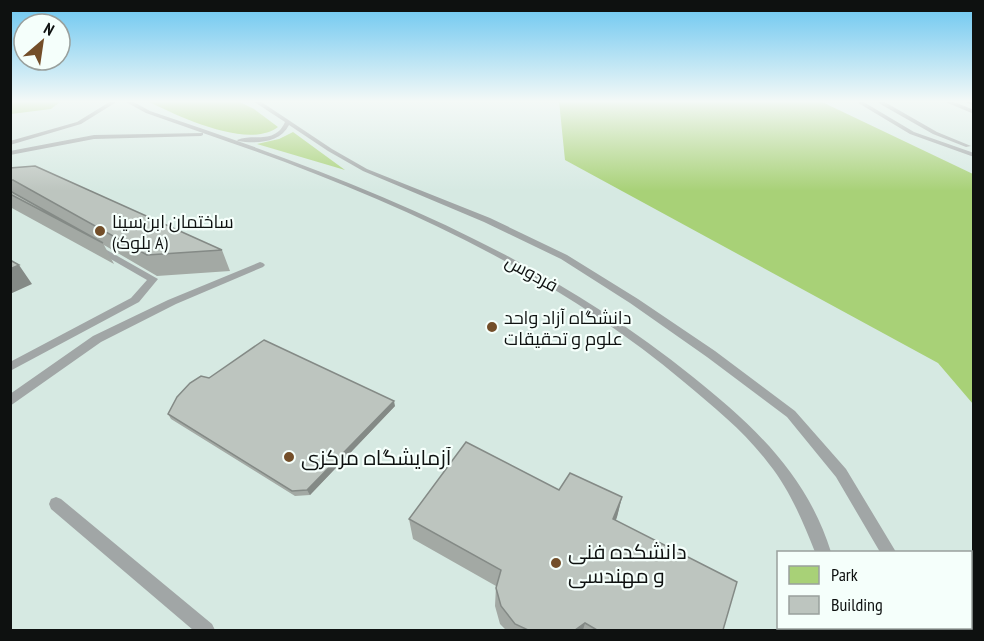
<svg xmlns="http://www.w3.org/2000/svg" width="984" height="641" font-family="'PT Sans Narrow',Cairo,sans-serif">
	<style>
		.built { fill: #d6e9e2; fill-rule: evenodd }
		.green { fill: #a8d177 }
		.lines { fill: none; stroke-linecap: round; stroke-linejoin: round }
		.lane { fill: #a1a6a6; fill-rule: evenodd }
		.wall { fill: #a3a9a4 }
		.shaded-wall { fill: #848a86 }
		.building { fill: #bdc5bf; stroke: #848a86; stroke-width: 1.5 }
		.poi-dot { fill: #734e29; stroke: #f5fffb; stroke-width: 2 }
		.labels { text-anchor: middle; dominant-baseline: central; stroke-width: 4.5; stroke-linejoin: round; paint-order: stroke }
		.poi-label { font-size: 18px; fill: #0e1110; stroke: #f5fffb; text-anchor: start }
		.street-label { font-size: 18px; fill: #0e1110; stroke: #f5fffb }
		.near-poi-label { font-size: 21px; fill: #0e1110; stroke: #f5fffb; text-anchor: start }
	</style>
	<rect width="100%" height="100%" fill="#e7f1ee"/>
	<path class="built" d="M11 101H973V630H11ZM778 552H970V628H778Z"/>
	<path class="green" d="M11 101H61L51 109 11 114Z
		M147 101H238L254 109 278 127C248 150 178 116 147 101Z
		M559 101H820L973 174V404L938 363 565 160Z
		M293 132 345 170 257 144 279 139Z"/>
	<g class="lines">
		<path class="lane" d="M111 101H118L81 124 10 145V141L77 122Z
			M124 101H132L150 111C342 175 534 248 693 377 754 426 807 475 831 552H815C803 522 790 490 769 464 746 433 714 407 684 382 545 265 374 191 203 133V135L201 136 94 139 10 155V151L94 135 203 133 146 113Z
			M253 101H260L332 149 367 169 490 218 567 255 638 299 715 351 795 411 846 469 896 552H880L836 477 787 417 707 357 630 303 561 259 484 222 363 171 328 151 289 125C280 143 256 144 238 141L237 140C253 133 275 145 285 122Z
			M855 101H862L914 132 974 153V157L910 134Z
			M875 101H883L937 132 971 146 966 147 933 134Z
			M943 101H952L974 110V114Z
			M965 101 974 102V106L966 102Z
			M98 245 158 279 139 302 10 371V362L131 298 147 280 95 250V246Z
			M260 262 263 263 265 265 263 267 176 304 101 342 10 406V394L93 336 168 300Z
			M56 497 61 499 212 624 215 630H193L51 509 49 504 51 499Z
			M841 628H859L860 630H842Z
			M911 628H930L931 630H912Z"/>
	</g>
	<path class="wall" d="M10 168 222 250 230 271 157 276 104 245 114 264 10 207Z
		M395 406 310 495 295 496 171 419 168 414Z
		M622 497 616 520 723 630H506L500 624 495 606 496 586 413 539 409 519Z"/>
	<path class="shaded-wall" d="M19 265 32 284 10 294V269Z
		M394 401 395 406 310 495 307 490Z
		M622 497 617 517 608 538 613 519Z
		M585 623 583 630H575Z"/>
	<path class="building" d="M35 166 222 250 147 255 13 180H10V168Z
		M10 191 103 243 10 194Z
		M10 260 19 265 10 269Z
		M264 340 394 401 307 490 292 491 168 414 177 397 190 383 201 376 209 378Z
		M466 442 559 490 570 473 622 497 613 519 737 582 723 630H597L585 623 575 630H528L515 624 501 606 496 588 501 570 409 519Z"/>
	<linearGradient id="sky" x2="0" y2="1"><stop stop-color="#67c5f0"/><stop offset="0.53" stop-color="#f4f9f7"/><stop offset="1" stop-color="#f4f9f7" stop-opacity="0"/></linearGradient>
	<rect width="984" height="191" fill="url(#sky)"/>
	<g class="poi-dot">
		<circle cx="100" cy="231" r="6"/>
		<circle cx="492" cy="327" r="6"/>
		<circle cx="289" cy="457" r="6"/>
		<circle cx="556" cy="563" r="6"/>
	</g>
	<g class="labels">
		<g class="poi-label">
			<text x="112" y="221">ساختمان ابن‌سینا<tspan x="112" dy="21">(بلوک A)</tspan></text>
			<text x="504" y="317">دانشگاه آزاد واحد<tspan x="504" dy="21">علوم و تحقیقات</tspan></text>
		</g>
		<g class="street-label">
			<text transform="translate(532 273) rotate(29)">فردوس</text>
		</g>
		<g class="near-poi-label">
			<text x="301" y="457">آزمایشگاه مرکزی</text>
			<text x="568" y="551">دانشکده فنی<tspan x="568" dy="24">و مهندسی</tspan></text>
		</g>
	</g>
	<rect width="984" height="641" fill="none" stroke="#0e1110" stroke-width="24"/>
	<rect x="777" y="551" width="195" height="78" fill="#f5fffb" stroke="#99a09d" stroke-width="1.5"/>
	<rect x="789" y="566" width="30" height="18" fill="#a8d177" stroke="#99a09d" stroke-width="1.5"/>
	<text x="831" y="581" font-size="18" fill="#0e1110">Park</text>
	<rect x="789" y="596" width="30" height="18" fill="#bdc5bf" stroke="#99a09d" stroke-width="1.5"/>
	<text x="831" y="611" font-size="18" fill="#0e1110">Building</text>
	<g transform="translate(42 42) rotate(29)"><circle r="28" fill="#f5fffb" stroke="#99a09d" stroke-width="1.5"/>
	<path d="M0-4.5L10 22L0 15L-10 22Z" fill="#734e29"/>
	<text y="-9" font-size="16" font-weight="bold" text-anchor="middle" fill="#0e1110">N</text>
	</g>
</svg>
